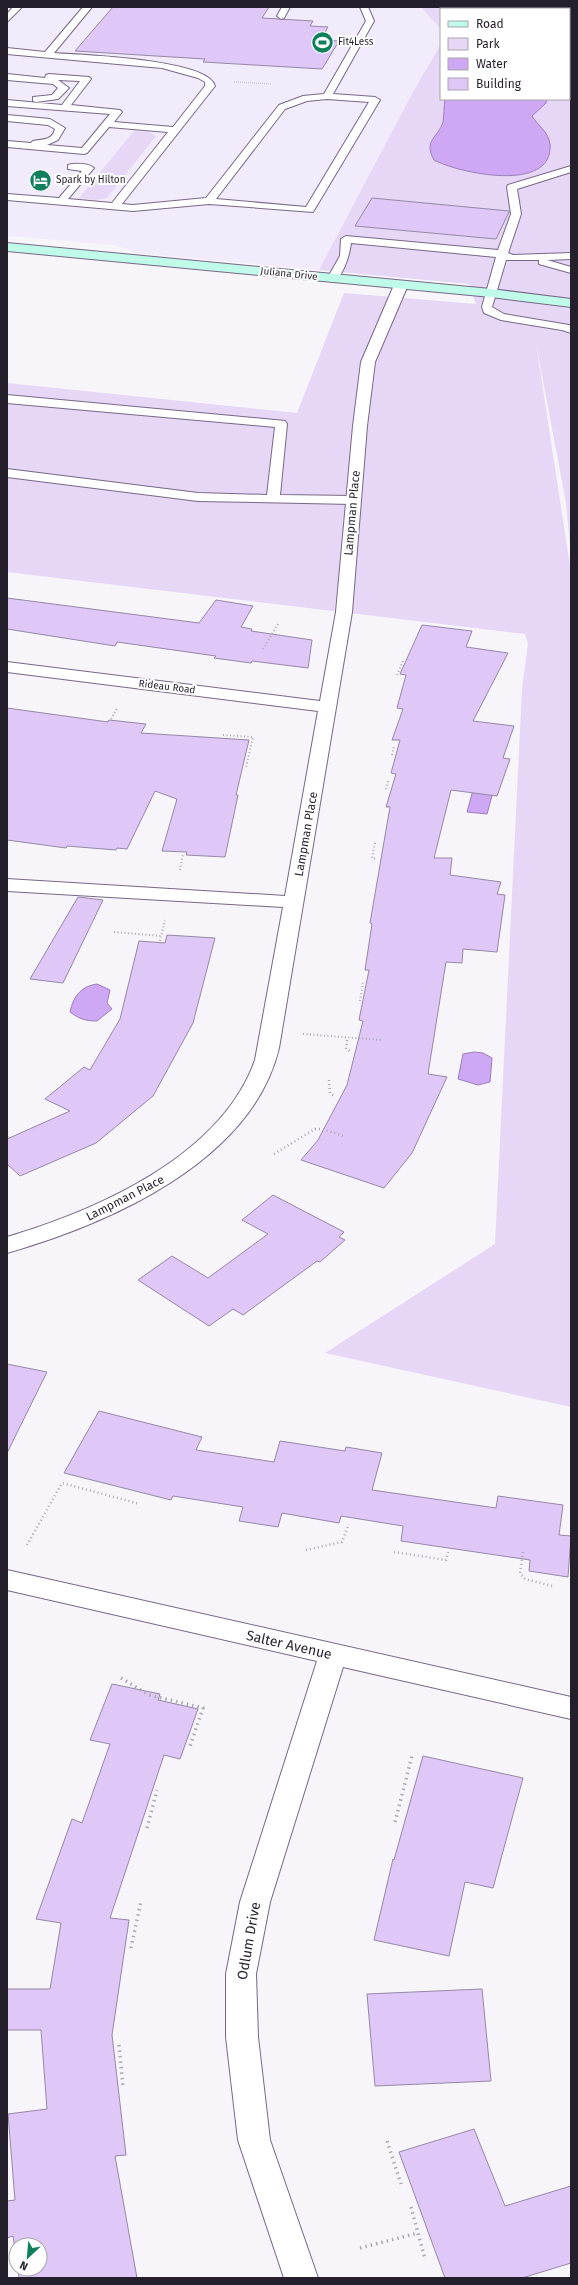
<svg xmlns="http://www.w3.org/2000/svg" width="578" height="2285" font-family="'Fira Sans',sans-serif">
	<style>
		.built { fill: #f2ebfb }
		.green { fill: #e5d7f5 }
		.water { fill: #cea8f5; stroke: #9b7fb8 }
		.building { fill: #dfc8f7; stroke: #9587a5 }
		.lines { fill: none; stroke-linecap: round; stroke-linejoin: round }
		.lane-casing { stroke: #776886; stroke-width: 2 }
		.street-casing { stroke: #776886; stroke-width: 2 }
		.secondary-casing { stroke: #776886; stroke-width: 2 }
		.path-far3 { stroke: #aca8b0; stroke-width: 1.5; stroke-dasharray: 0.5 1.5; stroke-linecap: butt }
		.path-far2 { stroke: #aca8b0; stroke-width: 2; stroke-dasharray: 1 2.5; stroke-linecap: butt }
		.path-far1 { stroke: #aca8b0; stroke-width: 2.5; stroke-dasharray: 1 3; stroke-linecap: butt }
		.path { stroke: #aca8b0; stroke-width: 3.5; stroke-dasharray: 1.5 4; stroke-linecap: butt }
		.lane { fill: #fff; fill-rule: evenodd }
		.street { fill: #fff; fill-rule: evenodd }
		.secondary { fill: #c0fae8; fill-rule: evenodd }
		.labels { text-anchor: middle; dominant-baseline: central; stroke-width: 4; stroke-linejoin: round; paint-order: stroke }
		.far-poi-label { font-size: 10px; fill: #251f2b; stroke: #fff; text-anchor: start }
		.far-street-label { font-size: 10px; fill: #251f2b; stroke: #fff }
		.street-label { font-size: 12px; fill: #251f2b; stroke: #fff }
		.near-street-label { font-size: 14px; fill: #251f2b; stroke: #fff }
	</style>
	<rect width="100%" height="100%" fill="#f7f4fa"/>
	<path class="built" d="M7 7H421L441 29V44L413 92 319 270 149 254 136 253 115 245 7 236Z"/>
	<path class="green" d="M421 7H571V554L566 503 536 343 571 573V1407L325 1353 495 1244 522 689 528 644 525 634 7 572V383L297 413 344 293 476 304 469 284 319 270 413 92 441 44V99H569V9H441V29Z
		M134 131 149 132 156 136 107 198 96 200 79 198Z"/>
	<path class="water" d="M445 99H547L546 103 532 116C538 126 548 131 550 144 554 194 458 173 434 160 423 140 438 138 443 122 444 115 444 106 445 99Z
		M473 790 493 792 487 814 467 812Z
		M97 984 110 990 107 1003 112 1009 97 1021C86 1021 79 1019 70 1012 73 997 81 986 97 984Z
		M474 1052 483 1053 492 1058 490 1082 478 1085 458 1079 463 1054Z"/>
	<path class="building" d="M113 7H269L262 18 313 21 310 26 328 27 320 40 339 41 322 69 203 62 205 59 75 51Z
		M372 198 509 211V212L496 239 355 226Z
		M7 598 199 623 216 600 253 606 241 627 252 629 251 631 312 640 308 668 252 661 251 663 214 658 216 656 117 642 115 646 7 629Z
		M422 625 472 631 466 647 508 653 473 721 514 726 503 758 510 759 497 796 451 790 434 858H452L450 875 501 882 497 894 505 895 497 952 463 949 462 963 446 962 428 1074 447 1077 412 1153 384 1188 301 1160 318 1140 347 1085 363 1021 359 1020 369 970H365L372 924 370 923 390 807H386L396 774 391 773 400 740H392L403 709 397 708 406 675 400 674Z
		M7 708 108 722 109 720 146 724 141 733 249 740 236 795H238L225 857 186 855 187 852 162 851 177 799 155 791 127 849 117 848 116 850 67 846 66 848 7 840Z
		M78 897 103 900 63 983 30 979Z
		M167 935 215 938 193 1023 153 1096 96 1143 20 1176 7 1164V1139L70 1111 45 1099 84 1067 90 1070 120 1019 139 941 165 943Z
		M273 1195 344 1232 339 1237 345 1240 320 1262 317 1261 243 1315 233 1309 209 1326 138 1280 172 1256 208 1278 268 1234 242 1220Z
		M7 1364 47 1372 7 1453Z
		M99 1411 202 1437 196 1450 274 1462 280 1441 345 1451 346 1447 382 1453 372 1490 496 1508 498 1496 563 1505 559 1535 571 1536 568 1577 529 1571 530 1560 401 1541 403 1526 341 1516 339 1523 282 1513 278 1527 239 1521 243 1507 173 1496 171 1500 64 1473Z
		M112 1684 160 1694 158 1700 198 1709 180 1759 164 1755 110 1918 129 1920 112 2035 126 2155 115 2156 137 2278H19L18 2269H40V2245H16V2255L13 2236 7 2238V2201L15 2200 8 2114 47 2109 41 2030H7V1989H50L61 1923 36 1919 72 1819 82 1823 110 1744 90 1740Z
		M423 1756 523 1778 493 1888 465 1882 449 1956 374 1940 393 1859 394 1860Z
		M482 1989 491 2081 375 2086 367 1994Z
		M474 2129 505 2206 571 2186V2263L522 2278H445L399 2152Z"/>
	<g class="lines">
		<defs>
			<path id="lane" d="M13 7H22L7 22V14Z
				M83 7H92L54 53C80 55 209 59 215 86L122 204 133 205 206 198 279 105 303 96 324 94 366 21 360 7H368L374 21 333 94 375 97 380 100 313 212 209 204 133 211 7 200V194L59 198 82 171 68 169V165C74 163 89 163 94 168L68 199 112 203 168 132 109 127 87 153 84 154 7 147V141L31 143 33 141C42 139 52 141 55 129L48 125 7 121V115L50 119 65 128 58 140 47 145 82 148 110 114 7 106V100L62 105 80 81 58 80 69 88 58 99 36 102 33 101V97L52 95 58 88 53 84 7 80V74L45 78 46 75 49 74 89 77 91 79 71 105 120 110 122 112 114 122 173 127 205 86V82L198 78 162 68 7 54V48L45 52ZM327 99 369 102 306 207 216 199 285 109 307 101Z
				M282 7H290L284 18 281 19 277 16Z
				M571 166V172L517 189 521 214 508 253 513 255 571 253V259L547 260 571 267V273L539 264V260H506L492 307 504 314 569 325 571 326V333L562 330 501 320 484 313 482 307 496 257 351 243C350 253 343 279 332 282L327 279 340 256 341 239 346 236 498 250 511 214 507 187 508 185Z
				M7 395 285 421 287 424 280 495 353 496 359 500 353 504 198 501 7 477V469L198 493 267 495 275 427 7 403Z"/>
			<path id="street" d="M401 281 408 285 375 362 367 426 352 612 279 1048C252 1162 108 1224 7 1253V1237C98 1210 221 1156 255 1060L283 907 7 891V879L285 896 318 711 7 672V662L320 701 336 612 353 426 361 362 394 285Z
				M7 1570 571 1697V1719L343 1667 270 1902 256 1974 258 2037 270 2140 318 2278H284L238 2140 226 2037V1974L240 1902 317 1661 7 1590Z"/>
			<path id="secondary" d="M7 243 491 289 571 299V307L491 297 7 251Z"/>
		</defs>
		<use href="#lane" class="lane-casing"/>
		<use href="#street" class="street-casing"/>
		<use href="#secondary" class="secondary-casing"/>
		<path class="path-far3" d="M234 82 272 84"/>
		<path class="path-far2" d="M263 649 278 624
			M397 675 403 661
			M111 719 118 707
			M223 735 253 737 246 767
			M392 755 394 746
			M386 789 389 779
			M375 843 372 858 377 859
			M180 870 183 854
			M114 932 161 936
			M160 941 165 920
			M360 1001 363 982
			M303 1034 382 1040
			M347 1041V1038"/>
		<path class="path-far1" d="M347 1040 346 1049 352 1052
			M329 1080 330 1093 335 1097
			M274 1154 315 1129H322L343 1136
			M27 1545 62 1483 140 1504
			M306 1550 342 1542 349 1524
			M394 1552 446 1560 448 1552
			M523 1552 520 1573 525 1579 552 1586"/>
		<path class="path" d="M121 1678 149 1695 203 1708 189 1749
			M395 1822 412 1756
			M147 1828 157 1790
			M131 1948 141 1901
			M119 2045 123 2087
			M387 2141 401 2184
			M411 2207 425 2259
			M360 2248 418 2233"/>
		<use href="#lane" class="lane"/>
		<use href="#street" class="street"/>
		<use href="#secondary" class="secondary"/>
	</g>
	<defs>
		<symbol id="stadium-disc" viewBox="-11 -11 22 22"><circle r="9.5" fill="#10805c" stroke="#fff"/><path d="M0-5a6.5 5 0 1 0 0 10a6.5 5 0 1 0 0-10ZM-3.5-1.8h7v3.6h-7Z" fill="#fff"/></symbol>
		<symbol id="hotel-disc" viewBox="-11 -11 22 22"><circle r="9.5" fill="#10805c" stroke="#fff"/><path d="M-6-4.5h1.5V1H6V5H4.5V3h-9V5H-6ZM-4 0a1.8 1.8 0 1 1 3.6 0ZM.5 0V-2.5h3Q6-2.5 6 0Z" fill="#fff"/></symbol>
	</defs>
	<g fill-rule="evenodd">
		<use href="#stadium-disc" x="310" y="30" width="25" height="25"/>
		<use href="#hotel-disc" x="28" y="168" width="25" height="25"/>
	</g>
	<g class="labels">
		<g class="far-poi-label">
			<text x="338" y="42">Fit4Less</text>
			<text x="56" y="180">Spark by Hilton</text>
		</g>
		<g class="far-street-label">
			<text transform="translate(289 274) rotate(6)">Juliana Drive</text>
			<text transform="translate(167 687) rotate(7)">Rideau Road</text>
		</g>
		<g class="street-label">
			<text transform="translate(352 513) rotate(-85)">Lampman Place</text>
			<text transform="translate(306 834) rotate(-80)">Lampman Place</text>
			<text transform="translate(125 1198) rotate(-27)">Lampman Place</text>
		</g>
		<g class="near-street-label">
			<text transform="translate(289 1645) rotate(13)">Salter Avenue</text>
			<text transform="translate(249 1941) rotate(-80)">Odlum Drive</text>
		</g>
	</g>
	<rect width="578" height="2285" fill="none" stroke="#251f2b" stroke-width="16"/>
	<rect x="440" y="8" width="130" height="92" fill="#ffffff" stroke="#a8a5aa"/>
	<rect x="448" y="21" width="20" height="6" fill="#c0fae8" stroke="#a8a5aa"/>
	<text x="476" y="28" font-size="12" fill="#251f2b">Road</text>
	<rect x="448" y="38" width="20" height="12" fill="#e5d7f5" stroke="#a8a5aa"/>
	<text x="476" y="48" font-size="12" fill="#251f2b">Park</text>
	<rect x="448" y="58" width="20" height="12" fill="#cea8f5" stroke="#a8a5aa"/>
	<text x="476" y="68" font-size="12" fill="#251f2b">Water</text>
	<rect x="448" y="78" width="20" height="12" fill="#dfc8f7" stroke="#a8a5aa"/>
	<text x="476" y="88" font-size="12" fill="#251f2b">Building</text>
	<g transform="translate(28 2257) rotate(206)"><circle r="19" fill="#ffffff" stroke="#a8a5aa"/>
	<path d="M0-3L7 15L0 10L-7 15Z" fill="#10805c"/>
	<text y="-6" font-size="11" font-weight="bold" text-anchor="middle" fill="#251f2b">N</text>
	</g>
</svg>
